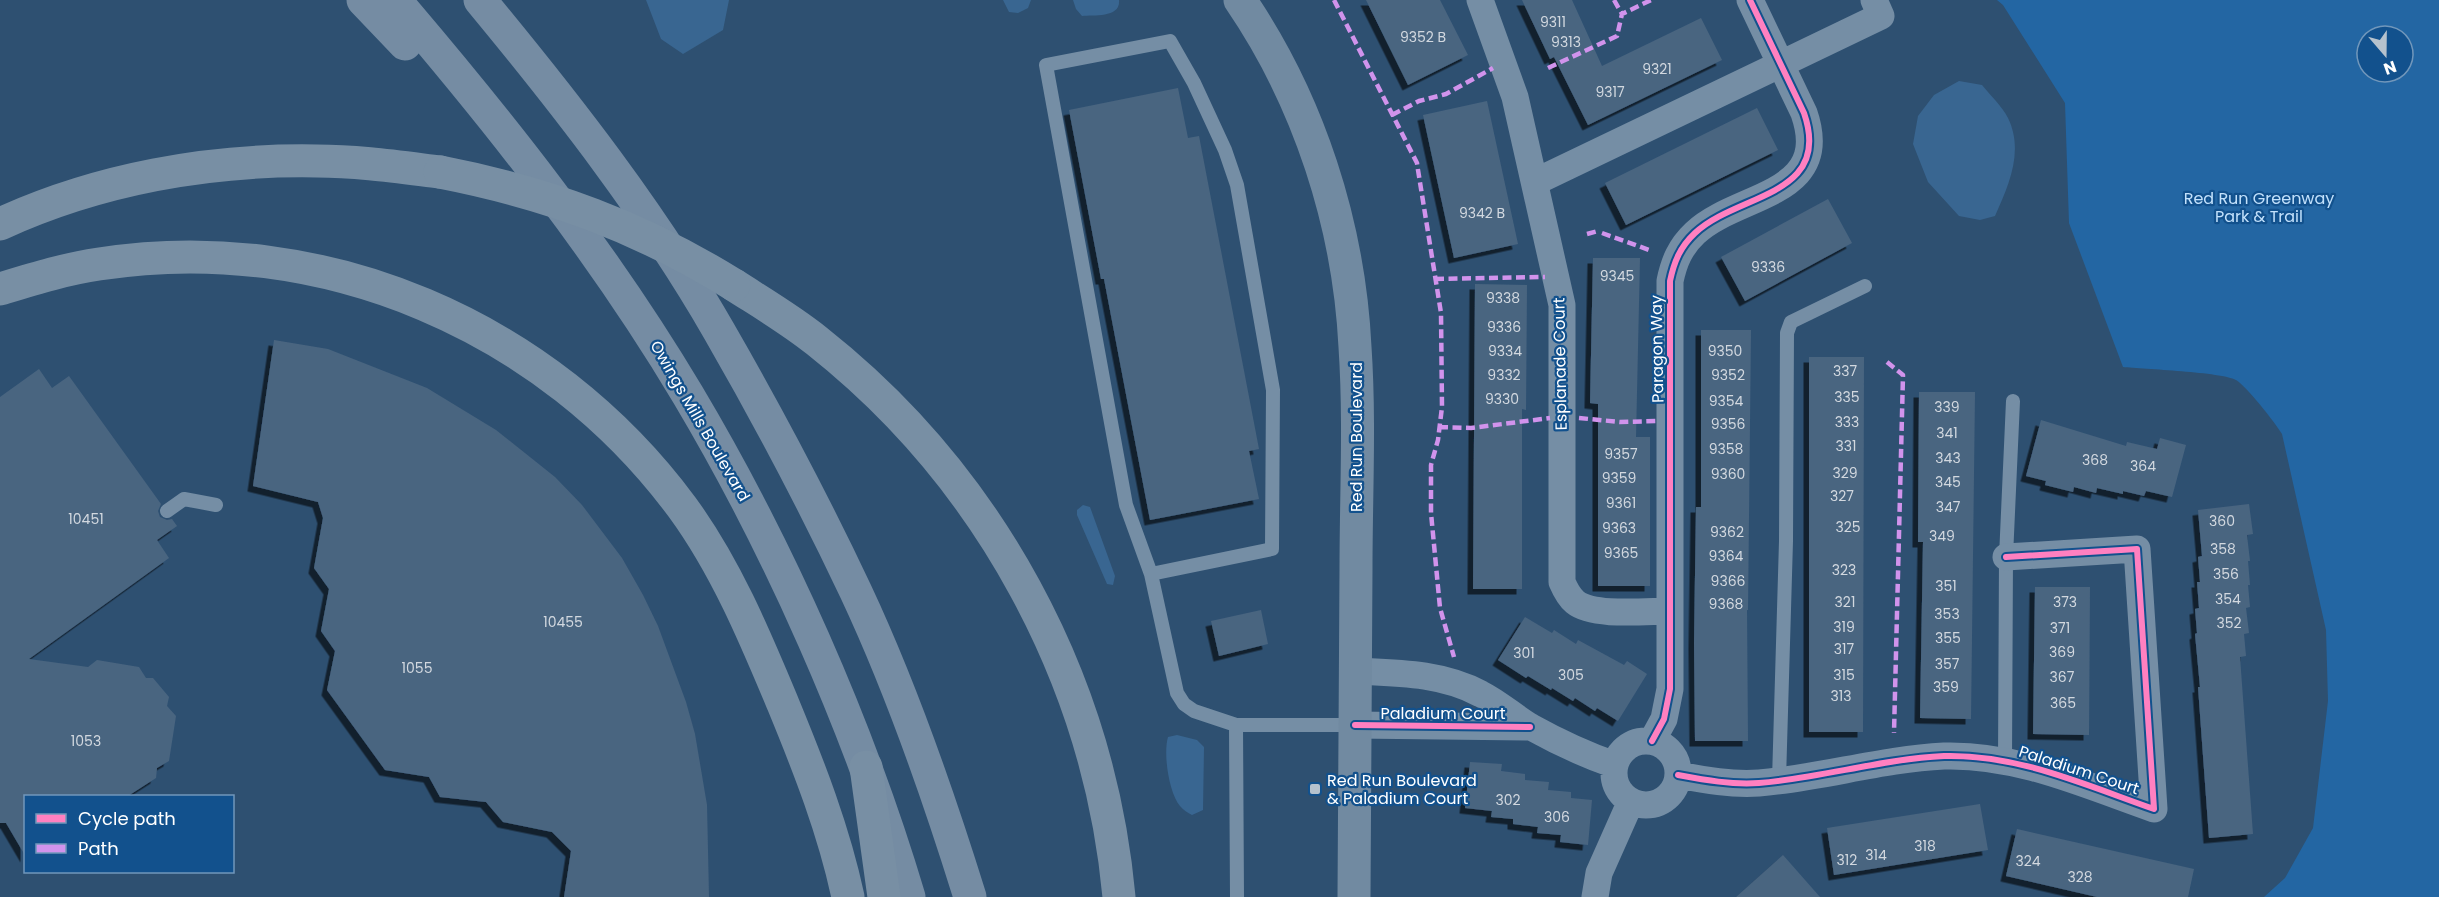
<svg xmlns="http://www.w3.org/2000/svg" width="2439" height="897" font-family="Poppins,sans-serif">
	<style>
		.green { fill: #2366a3; fill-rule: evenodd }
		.water { fill: #396691 }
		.building { fill: #496580; filter: url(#shadow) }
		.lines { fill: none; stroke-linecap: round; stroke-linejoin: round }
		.service { stroke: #758ea5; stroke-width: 14 }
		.minor { stroke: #758ea5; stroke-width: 27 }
		.secondary { stroke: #718aa1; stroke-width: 33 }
		.primary { stroke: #758ca3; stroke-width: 33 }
		.motorway { stroke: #788fa4; stroke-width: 33 }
		.motorway-bridge { stroke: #788fa4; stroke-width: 33 }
		.quiet { stroke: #d193ec; stroke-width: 4.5; stroke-dasharray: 9 4.5; stroke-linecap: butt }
		.cycleway-casing { stroke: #12518d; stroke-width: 10 }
		.cycleway { stroke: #ff80c0; stroke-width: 6 }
		.poi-dot { fill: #b6c2cd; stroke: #12518d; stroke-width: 2 }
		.labels { text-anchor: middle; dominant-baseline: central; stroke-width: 4.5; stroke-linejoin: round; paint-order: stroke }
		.number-label { font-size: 14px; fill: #d2d8df }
		.park-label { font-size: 16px; fill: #c2e1fc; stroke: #12518d }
		.street-label { font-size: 16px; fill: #fff; stroke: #12518d }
		.poi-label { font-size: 16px; fill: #fff; stroke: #12518d; text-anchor: start }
	</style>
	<defs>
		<filter id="shadow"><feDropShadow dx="-5.5" dy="5.5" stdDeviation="0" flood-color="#0009"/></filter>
	</defs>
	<rect width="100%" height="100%" fill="#2e5071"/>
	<path class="green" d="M1997 0H2439V897H2264L2285 878 2313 828 2328 701 2326 630 2282 434C2274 421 2247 387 2236 380 2222 372 2143 369 2123 367L2069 223 2065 103 2003 5ZM2367 36H2403V72H2367Z"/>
	<path class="water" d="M646 0H729L723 30 683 54 661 39Z
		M1003 0H1031L1028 8 1018 13 1009 12Z
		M1073 0H1119C1121 18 1094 15 1082 16L1076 9Z
		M1959 81 1982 85C1990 95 2002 106 2008 118 2024 151 2009 185 1995 216L1980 220 1959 216 1928 182 1913 144 1918 116 1934 95Z
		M1083 505 1090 507 1115 576 1113 585 1107 584 1077 515V510Z
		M1177 735 1197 740 1204 747 1203 810 1192 815C1188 813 1183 810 1180 806 1169 793 1163 754 1168 737Z"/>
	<path class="building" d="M1366 0H1440L1468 55 1408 85Z
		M1522 0H1572L1602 66 1701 18 1722 60 1588 125 1554 57 1550 59Z
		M1178 88 1188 138 1199 136 1259 449 1249 451 1259 499 1150 520 1104 279H1101L1069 110Z
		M1487 101 1518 244 1454 258 1423 115Z
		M1757 108 1778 150 1626 225 1605 183Z
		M1828 199 1852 243 1745 301 1721 257Z
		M1593 258H1640L1636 437H1650V586H1598V404L1590 403Z
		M1475 284 1527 285 1526 410 1522 409V589H1473Z
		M1701 330H1751L1748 610H1747L1748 741H1695L1694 643 1696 507H1701Z
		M274 340 328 349 427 388 496 430 555 477 582 505 622 558 643 595 658 626 686 702 695 734 707 805 709 897H564L571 851 552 832 503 822 486 802 440 797 429 777 385 770 327 690 335 651 321 631 329 589 314 568 323 518 318 502 253 486Z
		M1809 357H1864L1863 732H1809Z
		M39 369 52 388 69 376 161 504 158 511 160 517 167 520 172 519 177 526 157 540 169 558 29 659 88 667 97 660 139 667 146 678H153L169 697 167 706 176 716 169 761 157 768 156 778 128 796H26V857L6 823H0V397Z
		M1919 392H1975L1971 719 1920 718 1923 542H1918Z
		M2041 420 2126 446 2127 442 2157 449 2160 438 2186 445 2172 497 2146 491 2144 496 2123 491V494L2097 488 2096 493 2074 487 2073 492 2045 485 2046 481 2026 476Z
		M2249 504 2253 534 2247 535 2250 561H2248L2250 585H2248L2250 607 2246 608 2249 633 2244 634 2246 656 2240 657 2253 834 2209 838 2198 687H2200L2195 634 2197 633 2195 609 2199 608 2197 582H2200L2198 557 2202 556 2198 510Z
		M2035 587H2090L2089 735 2033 734Z
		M1261 610 1268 644 1219 656 1211 621Z
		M1525 617 1552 633 1554 630 1576 644 1578 640 1624 665 1627 661 1647 674 1618 721 1597 708 1595 711 1575 698 1573 701 1552 688 1551 690 1528 676 1526 678 1498 660Z
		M1470 762 1502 764 1501 771 1525 774V780L1549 782 1548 790 1571 792V798L1592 800 1588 845 1560 842 1561 835 1537 833 1538 827 1513 824V819L1491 817 1492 811 1465 808Z
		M1980 804 1988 850 1834 875 1827 828Z
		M2017 829 2194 869 2188 897H2097L2006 876Z
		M1783 855 1820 897H1736Z"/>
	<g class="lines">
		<path class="service" d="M1170 41 1194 83 1225 150 1237 185 1273 390 1272 549 1151 574 1126 505 1046 65Z
			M167 511 184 499 216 505
			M1151 574 1177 693 1184 704 1194 711 1236 725H1355
			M1236 725 1237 897
			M2005 760 2006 557 2013 401
			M1779 780 1786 541 1787 333 1791 322 1865 286"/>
		<path class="minor" d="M1480 0 1515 97 1562 305V582C1565 589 1569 597 1575 602 1593 617 1647 611 1670 611
			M1535 182 1881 16 1874 0
			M1355 671C1398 673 1442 673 1481 694 1499 703 1514 717 1531 727 1558 742 1586 755 1615 765
			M1355 725 1530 727
			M1652 741 1664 719 1670 689V281C1674 262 1680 247 1695 233 1737 193 1833 197 1804 113L1750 0
			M1614 773a32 32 0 1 1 64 0a32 32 0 1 1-64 0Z
			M1678 775C1705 780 1732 785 1759 783 1821 778 1882 759 1944 756 2018 754 2085 785 2154 809L2137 549 2006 557
			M1595 897 1599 873 1631 801"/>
		<path class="secondary" d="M1240 0C1309 101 1349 225 1355 347 1360 421 1356 495 1356 569 1355 678 1355 788 1354 897"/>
		<path class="primary" d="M363 0 405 44
			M395 0C501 124 604 254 688 395 779 548 858 726 909 897
			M480 0C566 104 652 214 719 331 768 416 814 503 856 592 902 690 938 794 970 897"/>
		<path class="motorway" d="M0 224C98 179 209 159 317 161 358 161 399 167 440 172
			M734 285C762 303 791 320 817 341 989 477 1099 679 1119 897
			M0 289C33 279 65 269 99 264 323 229 548 326 682 507 726 567 755 637 783 704 809 767 834 831 848 897
			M866 767 884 897"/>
		<path class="motorway-bridge" d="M440 172C548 193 641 227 734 285"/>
		<path class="quiet" d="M1334 0 1417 163 1418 170 1441 313 1442 407 1438 440 1431 465V513L1440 608 1454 657
			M1614 0 1622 14
			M1548 68 1617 36 1622 14 1651 0
			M1392 115 1419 101 1446 94 1493 68
			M1602 233 1652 251
			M1587 234 1598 231
			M1435 279 1545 277
			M1887 362 1903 375 1894 733
			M1579 418 1620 422 1658 421
			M1439 427 1471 428 1550 418"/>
		<defs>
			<path id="cycleway" d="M1355 725 1530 727
				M1652 741 1664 719 1670 689V281C1674 262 1680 247 1695 233 1737 193 1833 197 1804 113L1750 0
				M1678 775C1705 780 1732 785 1759 783 1821 778 1882 759 1944 756 2018 754 2085 785 2154 809L2137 549 2006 557"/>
		</defs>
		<use href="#cycleway" class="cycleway-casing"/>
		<use href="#cycleway" class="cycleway"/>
	</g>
	<rect class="poi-dot" x="1309" y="783" width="12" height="12" rx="3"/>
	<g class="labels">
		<g class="number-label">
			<text x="1553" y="22">9311</text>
			<text x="1423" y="37">9352 B</text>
			<text x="1566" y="42">9313</text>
			<text x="1657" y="69">9321</text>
			<text x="1610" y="92">9317</text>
			<text x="1482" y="213">9342 B</text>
			<text x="1768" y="267">9336</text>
			<text x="1617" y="276">9345</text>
			<text x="1503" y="298">9338</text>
			<text x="1504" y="327">9336</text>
			<text x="1505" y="351">9334</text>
			<text x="1725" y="351">9350</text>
			<text x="1845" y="371">337</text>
			<text x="1504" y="375">9332</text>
			<text x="1728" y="375">9352</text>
			<text x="1847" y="397">335</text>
			<text x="1502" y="399">9330</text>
			<text x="1726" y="401">9354</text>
			<text x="1947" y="407">339</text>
			<text x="1847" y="422">333</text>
			<text x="1728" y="424">9356</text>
			<text x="1947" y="433">341</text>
			<text x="1846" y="446">331</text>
			<text x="1726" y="449">9358</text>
			<text x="1621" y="454">9357</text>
			<text x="1948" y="458">343</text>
			<text x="2095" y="460">368</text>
			<text x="2143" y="466">364</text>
			<text x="1845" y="473">329</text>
			<text x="1728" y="474">9360</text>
			<text x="1619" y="478">9359</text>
			<text x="1948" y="482">345</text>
			<text x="1842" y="496">327</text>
			<text x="1621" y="503">9361</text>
			<text x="1948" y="507">347</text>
			<text x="86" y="519">10451</text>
			<text x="2222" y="521">360</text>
			<text x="1848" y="527">325</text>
			<text x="1619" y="528">9363</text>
			<text x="1727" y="532">9362</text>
			<text x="1942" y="536">349</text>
			<text x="2223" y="549">358</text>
			<text x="1621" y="553">9365</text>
			<text x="1726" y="556">9364</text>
			<text x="1844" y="570">323</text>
			<text x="2226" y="574">356</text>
			<text x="1728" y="581">9366</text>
			<text x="1946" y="586">351</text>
			<text x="2228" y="599">354</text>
			<text x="1845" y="602">321</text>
			<text x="2065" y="602">373</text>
			<text x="1726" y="604">9368</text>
			<text x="1947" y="614">353</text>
			<text x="563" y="622">10455</text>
			<text x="2229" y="623">352</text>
			<text x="1844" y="627">319</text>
			<text x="2060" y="628">371</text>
			<text x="1948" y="638">355</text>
			<text x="1844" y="649">317</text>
			<text x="2062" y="652">369</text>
			<text x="1524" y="653">301</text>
			<text x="1947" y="664">357</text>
			<text x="417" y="668">1055</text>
			<text x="1571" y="675">305</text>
			<text x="1844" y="675">315</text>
			<text x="2062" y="677">367</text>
			<text x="1946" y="687">359</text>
			<text x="1841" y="696">313</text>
			<text x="2063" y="703">365</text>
			<text x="86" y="741">1053</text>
			<text x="1508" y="800">302</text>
			<text x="1557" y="817">306</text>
			<text x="1925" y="846">318</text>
			<text x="1876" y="855">314</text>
			<text x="1847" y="860">312</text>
			<text x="2028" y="861">324</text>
			<text x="2080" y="877">328</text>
		</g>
		<g class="park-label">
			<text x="2259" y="198">Red Run Greenway<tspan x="2259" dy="18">Park &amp; Trail</tspan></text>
		</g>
		<g class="street-label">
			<text transform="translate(1657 349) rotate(-91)">Paragon Way</text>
			<text transform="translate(1560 364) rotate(-91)">Esplanade Court</text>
			<text transform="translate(700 421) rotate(60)">Owings Mills Boulevard</text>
			<text transform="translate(1356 437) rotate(-90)">Red Run Boulevard</text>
			<text x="1443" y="713">Paladium Court</text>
			<text transform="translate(2079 770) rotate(18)">Paladium Court</text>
		</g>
		<g class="poi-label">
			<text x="1327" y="780">Red Run Boulevard<tspan x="1327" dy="18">&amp; Paladium Court</tspan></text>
		</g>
	</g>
	<rect x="24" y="795" width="210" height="78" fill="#12518d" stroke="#7197bb" stroke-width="1.5"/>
	<rect x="36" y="814" width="30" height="9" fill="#ff80c0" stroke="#7197bb" stroke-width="1.5"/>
	<text x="78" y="825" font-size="18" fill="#ffffff">Cycle path</text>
	<rect x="36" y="844" width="30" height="9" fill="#d193ec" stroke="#7197bb" stroke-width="1.5"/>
	<text x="78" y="855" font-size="18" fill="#ffffff">Path</text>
	<g transform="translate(2385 54) rotate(160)"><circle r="28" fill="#12518d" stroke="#7197bb" stroke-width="1.5"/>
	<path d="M0-4.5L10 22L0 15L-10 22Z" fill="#b6c2cd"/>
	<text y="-9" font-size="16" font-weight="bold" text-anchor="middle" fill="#ffffff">N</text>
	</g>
</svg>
